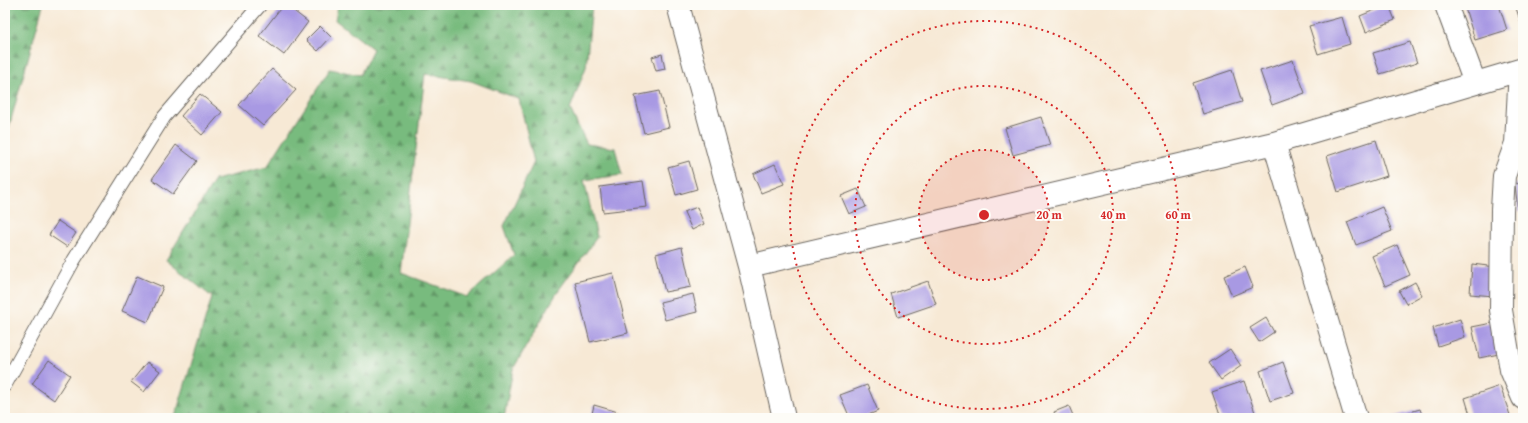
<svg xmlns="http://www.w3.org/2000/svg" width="1528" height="423" font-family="'Gentium Book Plus',serif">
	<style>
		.forest { fill: url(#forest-firs); stroke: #4a6c4d; fill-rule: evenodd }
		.building { fill: #a899e3 }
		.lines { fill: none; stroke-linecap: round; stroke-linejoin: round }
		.service-casing { stroke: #69645d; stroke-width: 15 }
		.minor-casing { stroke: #69645d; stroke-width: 24 }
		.service { stroke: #fff; stroke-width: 13 }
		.minor { stroke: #fff; stroke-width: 22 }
		.ring { fill: none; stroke: #d62828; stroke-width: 2; stroke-dasharray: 2 4 }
		.centre { fill: #d62828; stroke: #fdfcf7; stroke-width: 2 }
		.ring-label { font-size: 12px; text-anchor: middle; font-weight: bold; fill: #d62828; stroke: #fdfcf7; stroke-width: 4; stroke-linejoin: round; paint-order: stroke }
	</style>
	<defs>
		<pattern id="forest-firs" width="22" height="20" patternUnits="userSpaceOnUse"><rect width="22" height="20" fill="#78bb7e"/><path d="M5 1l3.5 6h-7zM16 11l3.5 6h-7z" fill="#629766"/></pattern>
	</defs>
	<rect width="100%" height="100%" fill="#fdfcf7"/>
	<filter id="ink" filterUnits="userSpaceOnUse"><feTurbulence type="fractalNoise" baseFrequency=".025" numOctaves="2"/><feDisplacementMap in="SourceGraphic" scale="8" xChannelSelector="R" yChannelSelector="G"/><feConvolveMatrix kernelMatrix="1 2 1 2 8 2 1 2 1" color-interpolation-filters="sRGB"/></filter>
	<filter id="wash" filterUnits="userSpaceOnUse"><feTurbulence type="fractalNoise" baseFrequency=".012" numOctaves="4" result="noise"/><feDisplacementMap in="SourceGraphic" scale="16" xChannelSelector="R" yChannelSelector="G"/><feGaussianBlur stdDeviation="0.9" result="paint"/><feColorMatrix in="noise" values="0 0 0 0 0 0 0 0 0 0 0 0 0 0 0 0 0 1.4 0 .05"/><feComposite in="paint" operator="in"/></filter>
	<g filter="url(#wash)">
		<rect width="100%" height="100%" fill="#f7e9d5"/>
		<path class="forest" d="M5 5H43L5 141Z
			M338 5H592L586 67 570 109 587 144 615 148 622 175 584 180 597 237 558 291 513 369 504 418H178L175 417 212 297 166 260 215 180 267 167 330 69 360 75 373 49 335 20ZM425 74 471 81 519 99 534 162 504 226 514 255 467 297 401 273Z"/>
		<g id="blocks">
			<path class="building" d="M283 5H286L308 22 284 55 259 36Z
				M1387 5H1389L1395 20 1366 32 1360 16Z
				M1464 5H1499L1507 30 1475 40Z
				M1515 5H1523V22L1521 23Z
				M1342 17 1350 44 1318 54 1309 26Z
				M320 26 331 37 318 51 306 40Z
				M1410 42 1417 63 1380 74 1373 53Z
				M662 54 665 69 656 71 652 57Z
				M1293 60 1305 93 1272 105 1260 71Z
				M272 69 296 90 263 126 239 105Z
				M1232 70 1242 102 1203 114 1193 83Z
				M660 91 669 127 644 133 635 96Z
				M200 94 222 112 202 135 181 116Z
				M1041 117 1050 145 1013 155 1005 128Z
				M1376 140 1387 176 1338 192 1327 156Z
				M176 145 197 161 173 194 152 179Z
				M689 161 697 189 676 195 668 167Z
				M775 164 784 184 761 193 753 174Z
				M643 181 647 207 603 212 600 187Z
				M1523 183V211H1518L1515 184Z
				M858 189 866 207 849 214 841 196Z
				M697 207 704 224 692 230 684 212Z
				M1382 207 1392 231 1356 245 1347 222Z
				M58 221 76 233 67 247 49 235Z
				M1397 245 1410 275 1385 286 1372 256Z
				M682 247 691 287 665 292 656 254Z
				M1472 264 1496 267 1494 296 1470 294Z
				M1245 267 1253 287 1232 296 1224 276Z
				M613 273 628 333 590 342 575 282Z
				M137 276 163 287 148 322 122 311Z
				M928 281 936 304 898 317 891 294Z
				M1415 282 1422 295 1406 304 1399 291Z
				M693 294 697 312 665 320 660 302Z
				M1266 318 1274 332 1259 342 1250 328Z
				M1460 319 1465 337 1438 346 1433 328Z
				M1497 322 1504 353 1479 358 1472 327Z
				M1230 349 1241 366 1221 380 1209 363Z
				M49 360 70 375 54 400 32 384Z
				M147 362 160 371 144 392 131 382Z
				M1283 362 1294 393 1270 401 1260 371Z
				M1244 381 1257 418H1221L1212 392Z
				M867 385 878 411 861 418H850L840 395Z
				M1500 386 1511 418H1471L1465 398Z
				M594 405 618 412 616 418H591Z
				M1069 406 1074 418H1056L1054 412Z
				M1420 409 1423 418H1393V417Z"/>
		</g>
	</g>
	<g filter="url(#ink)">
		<use href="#blocks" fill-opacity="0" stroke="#69645d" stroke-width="1"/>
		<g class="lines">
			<defs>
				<path id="service" d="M5 385 74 260 164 117 260 5"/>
				<path id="minor" d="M678 5 749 266 784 418
					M1446 5 1475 83
					M1520 70 1516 143 1504 176 1502 210 1501 310 1511 370 1523 398
					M1274 143 1356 418
					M749 266 1274 143 1523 69"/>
			</defs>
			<use href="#service" class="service-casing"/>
			<use href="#minor" class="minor-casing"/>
			<use href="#service" class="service"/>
			<use href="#minor" class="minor"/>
		</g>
	</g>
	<circle cx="984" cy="215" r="65" fill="#d62828" fill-opacity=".12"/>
	<g class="ring">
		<circle cx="984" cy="215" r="65"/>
		<circle cx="984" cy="215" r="129"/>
		<circle cx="984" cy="215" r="194"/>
	</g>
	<circle cx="984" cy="215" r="6" class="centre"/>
	<g class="ring-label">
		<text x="1049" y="219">20 m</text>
		<text x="1113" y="219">40 m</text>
		<text x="1178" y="219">60 m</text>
	</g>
	<rect width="1528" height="423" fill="none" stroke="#fdfcf7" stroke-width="20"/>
</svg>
